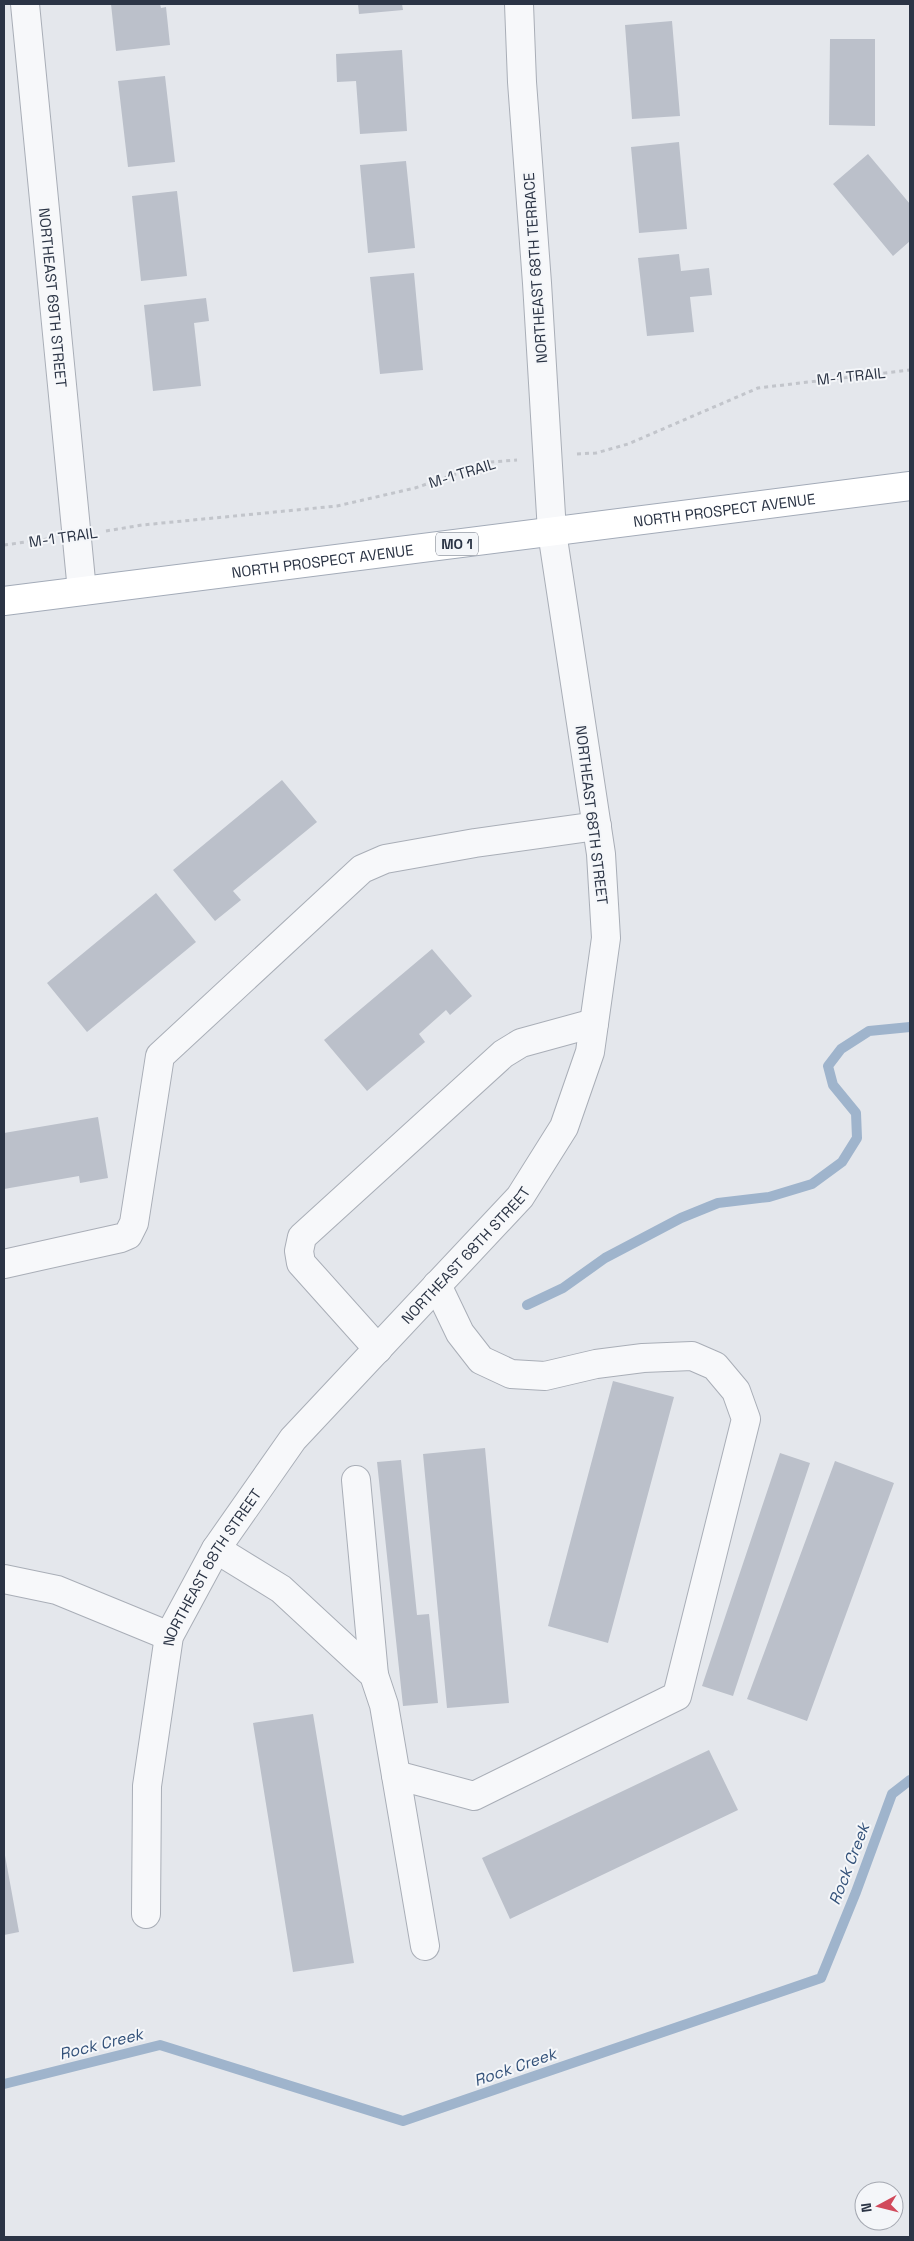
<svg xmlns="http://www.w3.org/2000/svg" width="914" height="2241" font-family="'Space Grotesk',sans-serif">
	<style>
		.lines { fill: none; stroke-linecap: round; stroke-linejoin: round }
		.stream { stroke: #9fb4cc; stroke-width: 10 }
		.building { fill: #bbc0ca }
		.minor-casing { stroke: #a9aeb7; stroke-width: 30 }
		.major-casing { stroke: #a3abb8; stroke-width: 30 }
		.path { stroke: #c2c5cb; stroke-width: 3; stroke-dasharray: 4 4; stroke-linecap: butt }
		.minor { stroke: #f7f8fa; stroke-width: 28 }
		.major { stroke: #fff; stroke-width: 28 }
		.labels { text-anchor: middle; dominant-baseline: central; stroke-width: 4; stroke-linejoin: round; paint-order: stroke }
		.shield { fill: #f4f6f9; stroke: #676e7b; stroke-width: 1 }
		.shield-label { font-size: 14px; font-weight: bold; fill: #2b3445 }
		.street-label { font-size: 15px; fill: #2b3445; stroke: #f4f6f9 }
		.water-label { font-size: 16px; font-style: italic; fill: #34527a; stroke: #f4f6f9 }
	</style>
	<rect width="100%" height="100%" fill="#e4e7ec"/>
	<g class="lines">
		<path class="stream" d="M527 1305 563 1288 605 1258 681 1218 718 1203 769 1197 812 1184 842 1162 857 1138 856 1113 833 1085 828 1066 841 1049 869 1031 910 1027
			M4 2084 160 2045 403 2121 821 1978 856 1892 892 1794 910 1780"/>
	</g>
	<path class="building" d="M111 4H160L161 8 166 7 170 45 116 51Z
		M358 4H402L403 10 359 14Z
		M672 21 680 116 632 119 625 25Z
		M830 39H875V126L829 125Z
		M402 50 407 131 360 134 356 81 337 82 336 54Z
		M165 76 175 162 128 167 118 81Z
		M679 142 687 229 639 233 631 147Z
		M868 154 910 204V241L893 256 833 184Z
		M406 161 415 248 368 253 360 165Z
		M177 191 187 276 141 281 132 196Z
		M679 254 681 271 709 268 712 295 690 297 694 332 647 336 638 258Z
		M414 273 423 370 380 374 370 277Z
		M206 298 209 321 194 323 201 386 153 391 144 305Z
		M282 780 317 822 233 891 241 900 215 921 173 870Z
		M156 893 196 942 87 1032 47 983Z
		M432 949 472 996 450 1015 446 1010 419 1034 425 1042 367 1091 324 1040Z
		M98 1117 108 1178 80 1183 79 1176 4 1189V1133Z
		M613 1381 674 1397 608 1643 548 1626Z
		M485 1448 509 1703 447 1708 423 1454Z
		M780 1453 810 1463 733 1696 702 1686Z
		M401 1460 417 1615 429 1614 438 1703 403 1706 377 1462Z
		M835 1461 894 1483 807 1721 747 1699Z
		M313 1714 354 1963 293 1972 253 1723Z
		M709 1750 738 1810 510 1919 482 1858Z
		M4 1850 19 1932 4 1935Z"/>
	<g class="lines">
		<defs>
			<g id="minor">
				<path id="s1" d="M25 4 82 591"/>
				<path d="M4 1264 121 1238 128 1235 134 1223 160 1056 362 869 385 859 475 843 597 826"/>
				<path d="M378 1349 301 1263 299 1251 302 1237 503 1054 521 1043 594 1023"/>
				<path d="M356 1480 374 1675"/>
				<path d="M216 1549 281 1589 374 1675 384 1705 425 1946"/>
				<path d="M4 1579 57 1590 169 1636"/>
				<path d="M396 1775 474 1796 677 1696 746 1419 736 1391 715 1366 692 1356 643 1358 596 1364 545 1376 511 1374 481 1360 460 1333 437 1285"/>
				<path id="s2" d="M146 1914 147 1786 169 1636 216 1549 293 1439 520 1197 564 1127 590 1052 606 938 601 854 552 532 537 283 522 82 519 4"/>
			</g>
			<g id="major">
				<path id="s3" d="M4 601 910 486"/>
			</g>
		</defs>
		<use href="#minor" class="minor-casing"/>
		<use href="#major" class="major-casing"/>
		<path class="path" d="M577 454 596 453 628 444 758 388 910 370
			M106 531 142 525 337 506 415 488 491 462 517 460
			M4 545 48 539"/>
		<use href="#minor" class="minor"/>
		<use href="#major" class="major"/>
	</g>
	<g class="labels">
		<rect class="shield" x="436" y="532.5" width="42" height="23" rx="4"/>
		<g class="shield-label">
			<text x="457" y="544">MO 1</text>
		</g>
		<g class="street-label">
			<text transform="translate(535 268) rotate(-94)">NORTHEAST 68TH TERRACE</text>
			<text stroke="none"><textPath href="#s1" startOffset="295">NORTHEAST 69TH STREET</textPath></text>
			<text transform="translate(851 376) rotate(-6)">M-1 TRAIL</text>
			<text transform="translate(462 473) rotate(-17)">M-1 TRAIL</text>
			<text stroke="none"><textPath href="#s3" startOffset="726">NORTH PROSPECT AVENUE</textPath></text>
			<text transform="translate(63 537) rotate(-8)">M-1 TRAIL</text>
			<text stroke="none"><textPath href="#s3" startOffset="321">NORTH PROSPECT AVENUE</textPath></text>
			<text transform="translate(592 815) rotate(83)">NORTHEAST 68TH STREET</text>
			<text stroke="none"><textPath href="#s2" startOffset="765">NORTHEAST 68TH STREET</textPath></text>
			<text stroke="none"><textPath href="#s2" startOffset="360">NORTHEAST 68TH STREET</textPath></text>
		</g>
		<g class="water-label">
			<text transform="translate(849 1864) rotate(-69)">Rock Creek</text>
			<text transform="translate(101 2044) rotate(-14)">Rock Creek</text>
			<text transform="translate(515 2067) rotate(-19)">Rock Creek</text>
		</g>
	</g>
	<rect width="914" height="2241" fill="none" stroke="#2b3445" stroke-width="10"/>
	<g transform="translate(879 2206) rotate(263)"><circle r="24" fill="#f4f6f9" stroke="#a4a8b1"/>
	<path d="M0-4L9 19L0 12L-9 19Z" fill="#d1495b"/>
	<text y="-8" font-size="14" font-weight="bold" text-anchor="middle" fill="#2b3445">N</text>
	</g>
</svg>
